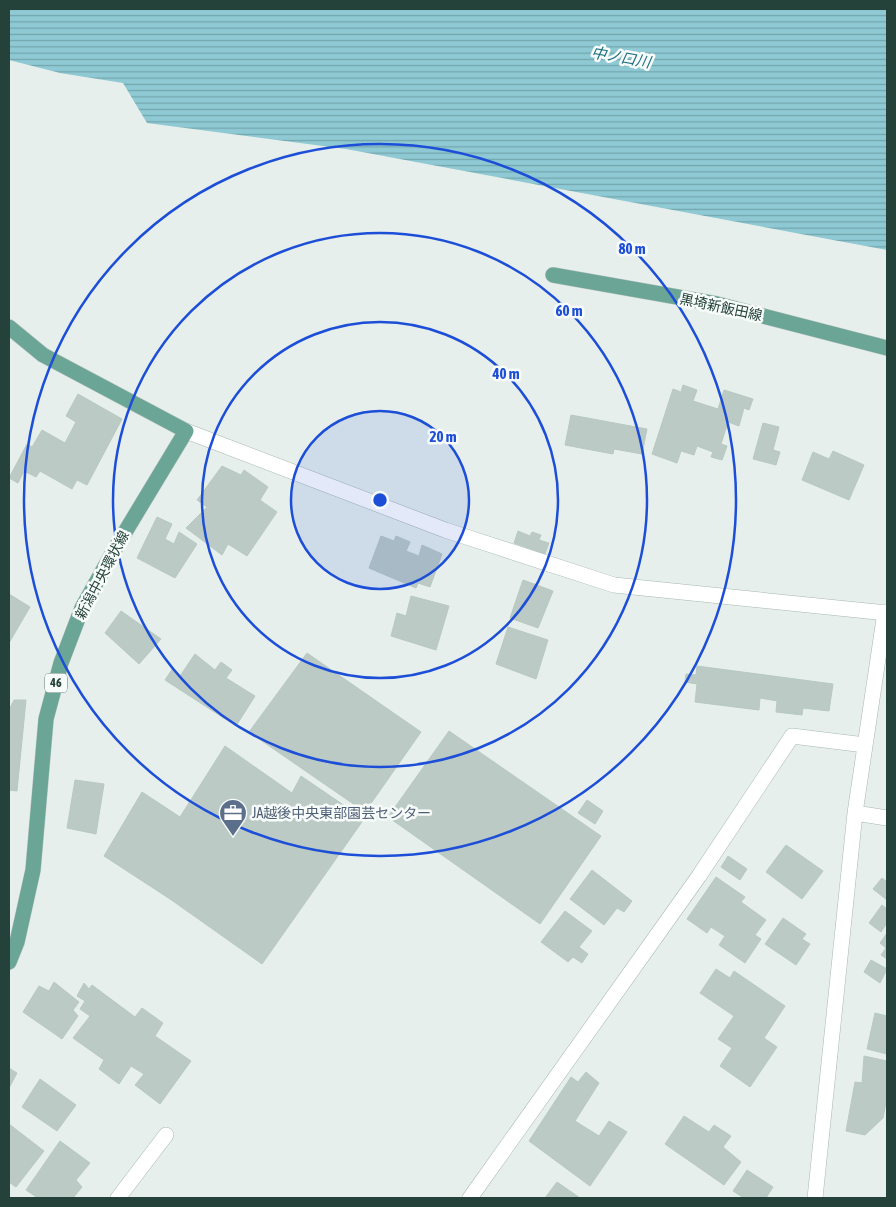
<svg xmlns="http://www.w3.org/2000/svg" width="896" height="1207" font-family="'Asap Condensed','Noto Sans JP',sans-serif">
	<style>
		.water { fill: url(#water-rules) }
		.building { fill: #bbcac4; stroke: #b8c9c2 }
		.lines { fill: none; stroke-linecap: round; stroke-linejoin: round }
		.minor-casing { stroke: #a8b8b2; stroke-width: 16 }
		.major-casing { stroke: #c2cac8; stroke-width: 16 }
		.minor { stroke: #fff; stroke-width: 15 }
		.major { stroke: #6aa596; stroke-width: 15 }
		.ring { fill: none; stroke: #1d4ed8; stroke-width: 2.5 }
		.labels { text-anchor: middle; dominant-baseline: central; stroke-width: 5; stroke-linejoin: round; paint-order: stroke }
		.shield { fill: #f7fbf9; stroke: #637a73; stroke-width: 1 }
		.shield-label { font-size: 12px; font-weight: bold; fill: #24423a }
		.street-label { font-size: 14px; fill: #24423a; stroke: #f7fbf9 }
		.service-label { font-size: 14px; fill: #4e5e75; stroke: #f7fbf9; text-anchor: start }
		.water-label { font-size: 15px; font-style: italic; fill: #1c6f80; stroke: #f7fbf9 }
		.centre { fill: #1d4ed8; stroke: #f7fbf9; stroke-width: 2.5 }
		.ring-label { font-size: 15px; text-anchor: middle; font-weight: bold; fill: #1d4ed8; stroke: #f7fbf9; stroke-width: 5; stroke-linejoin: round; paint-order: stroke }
	</style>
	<defs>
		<pattern id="water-rules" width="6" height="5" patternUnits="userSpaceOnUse" patternTransform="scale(1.25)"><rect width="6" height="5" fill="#8ec9d4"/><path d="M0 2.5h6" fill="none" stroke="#74a5ad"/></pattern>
	</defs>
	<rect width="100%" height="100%" fill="#e6efeb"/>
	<path class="water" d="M9 9H887V250L346 149 147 123 123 83 60 73 9 60Z"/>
	<path class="building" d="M683 385 697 390 693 401 718 409 724 390 753 399 749 410 744 408 739 426 728 422 721 444 727 446 722 460 711 457 713 452 697 446 694 455 681 451 677 463 652 454 673 389 681 392Z
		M78 394 122 419 87 485 77 480 72 489 40 471 36 477 24 471 18 483 9 478 27 444 32 447 42 430 65 443 76 422 66 416Z
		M571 415 647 429 642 454 614 449 613 454 565 445Z
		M763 423 779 427 773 450 780 452 776 465 753 459Z
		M833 451 864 465 849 500 802 480 813 452 829 459Z
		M222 466 241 475 244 470 268 487 260 500 277 512 247 556 228 544 222 555 186 528 207 507 197 500Z
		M157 517 172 524 165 539 174 544 179 532 197 544 175 578 137 558Z
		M518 531 530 536 532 532 541 535 539 540 549 543 545 554 514 543Z
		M381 536 394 541 396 536 410 542 406 551 419 556 422 545 442 554 430 587 418 583 416 588 369 568Z
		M523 580 553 591 538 628 510 618Z
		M9 594 30 607 9 643Z
		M411 596 449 606 436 650 391 636 397 613 406 616Z
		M121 611 161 639 139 664 105 633Z
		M508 627 548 640 536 679 496 664Z
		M307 653 421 732 365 812 249 732Z
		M195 654 215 670 221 662 232 670 226 678 255 696 236 726 165 680 173 668 180 676Z
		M697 666 833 684 829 711 803 708 802 715 776 712 777 701 760 698 759 710 695 702 697 684 685 682 686 674 696 675Z
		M14 700H26L17 791 9 790V710Z
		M449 731 601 836 540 924 388 817Z
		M225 746 292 793 301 776 364 819 262 964 170 899 104 856 142 792 180 817Z
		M75 780 104 784 96 834 67 828Z
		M587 800 603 811 595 824 578 813Z
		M786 845 823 871 802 899 766 872Z
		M728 856 747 869 740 880 721 867Z
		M592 870 632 901 624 912 617 908 604 925 570 899Z
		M716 877 745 897 741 902 766 920 755 935 761 939 745 963 719 945 725 936 711 927 707 933 687 919Z
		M882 878 887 882V900L873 889Z
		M882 905 887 909V923L881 932 869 923Z
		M565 911 592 931 579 947 588 954 582 963 573 957 568 962 541 942Z
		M783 918 806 934 802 939 810 944 796 965 765 944Z
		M887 933V959L881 955 886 948 880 943Z
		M871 960 887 969 880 983 864 972Z
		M716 969 730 978 734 971 785 1006 764 1038 777 1047 750 1087 720 1066 732 1048 718 1039 734 1016 700 993Z
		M54 982 79 1002 73 1010 78 1016 62 1039 23 1012 39 986 49 991Z
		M84 983 89 989 92 985 135 1017 142 1008 163 1023 155 1036 191 1061 160 1104 135 1085 144 1074 131 1066 119 1084 99 1069 104 1060 73 1038 90 1016 80 1009 85 1001 77 996Z
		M875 1013 887 1016V1054L867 1049Z
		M864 1056 887 1061V1097L883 1118 865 1135 846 1131 855 1082 862 1083Z
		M9 1068 17 1073 9 1088Z
		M586 1072 599 1083 575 1121 599 1136 609 1121 627 1132 590 1186 529 1141 571 1077 578 1082Z
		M40 1079 76 1105 57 1131 22 1107Z
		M684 1116 709 1132 714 1125 731 1136 723 1147 741 1162 724 1185 665 1144Z
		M9 1124 44 1151 16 1187 9 1182Z
		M60 1141 90 1163 76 1180 82 1187 73 1198H38L26 1190Z
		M747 1170 773 1187 766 1198H744L733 1191Z
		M557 1182 580 1198H545Z"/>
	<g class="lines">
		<defs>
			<path id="minor" d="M186 431 445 530 614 585 887 613
				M855 813 887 818
				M118 1198 166 1135
				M470 1198 699 876 792 736 865 745
				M815 1198 855 813 885 612"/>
			<path id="major" d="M553 275 717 304 887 348
				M9 327 43 355 186 431 116 547 82 608 61 663 46 719 33 870 17 942 9 962"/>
		</defs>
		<use href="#minor" class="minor-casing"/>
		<use href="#major" class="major-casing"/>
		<use href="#minor" class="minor"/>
		<use href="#major" class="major"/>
	</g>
	<circle cx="380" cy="500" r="89" fill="#1d4ed8" fill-opacity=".12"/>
	<g class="ring">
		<circle cx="380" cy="500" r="89"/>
		<circle cx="380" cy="500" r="178"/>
		<circle cx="380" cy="500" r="267"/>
		<circle cx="380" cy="500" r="356"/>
	</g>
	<defs>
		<symbol id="office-pin" viewBox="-11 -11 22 30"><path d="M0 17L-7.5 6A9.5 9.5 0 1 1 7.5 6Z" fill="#5c6f8a" stroke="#f7fbf9"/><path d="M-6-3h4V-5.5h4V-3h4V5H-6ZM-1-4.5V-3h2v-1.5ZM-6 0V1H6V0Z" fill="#fff"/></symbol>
	</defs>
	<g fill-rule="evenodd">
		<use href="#office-pin" x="217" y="797" width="32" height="43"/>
	</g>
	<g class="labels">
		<rect class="shield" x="45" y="673.5" width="22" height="19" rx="4"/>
		<g class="shield-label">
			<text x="56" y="683">46</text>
		</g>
		<g class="street-label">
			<text transform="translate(721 307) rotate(12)">黒埼新飯田線</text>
			<text transform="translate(102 575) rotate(-62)">新潟中央環状線</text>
		</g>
		<g class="service-label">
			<text x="252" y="813">JA越後中央東部園芸センター</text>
		</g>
		<g class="water-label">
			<text transform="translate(621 57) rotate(10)">中ノ口川</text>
		</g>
	</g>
	<circle cx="380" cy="500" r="8" class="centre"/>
	<g class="ring-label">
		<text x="632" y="254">80 m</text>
		<text x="569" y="316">60 m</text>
		<text x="506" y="379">40 m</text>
		<text x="443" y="442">20 m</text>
	</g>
	<rect width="896" height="1207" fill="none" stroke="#24423a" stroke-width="20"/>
</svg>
